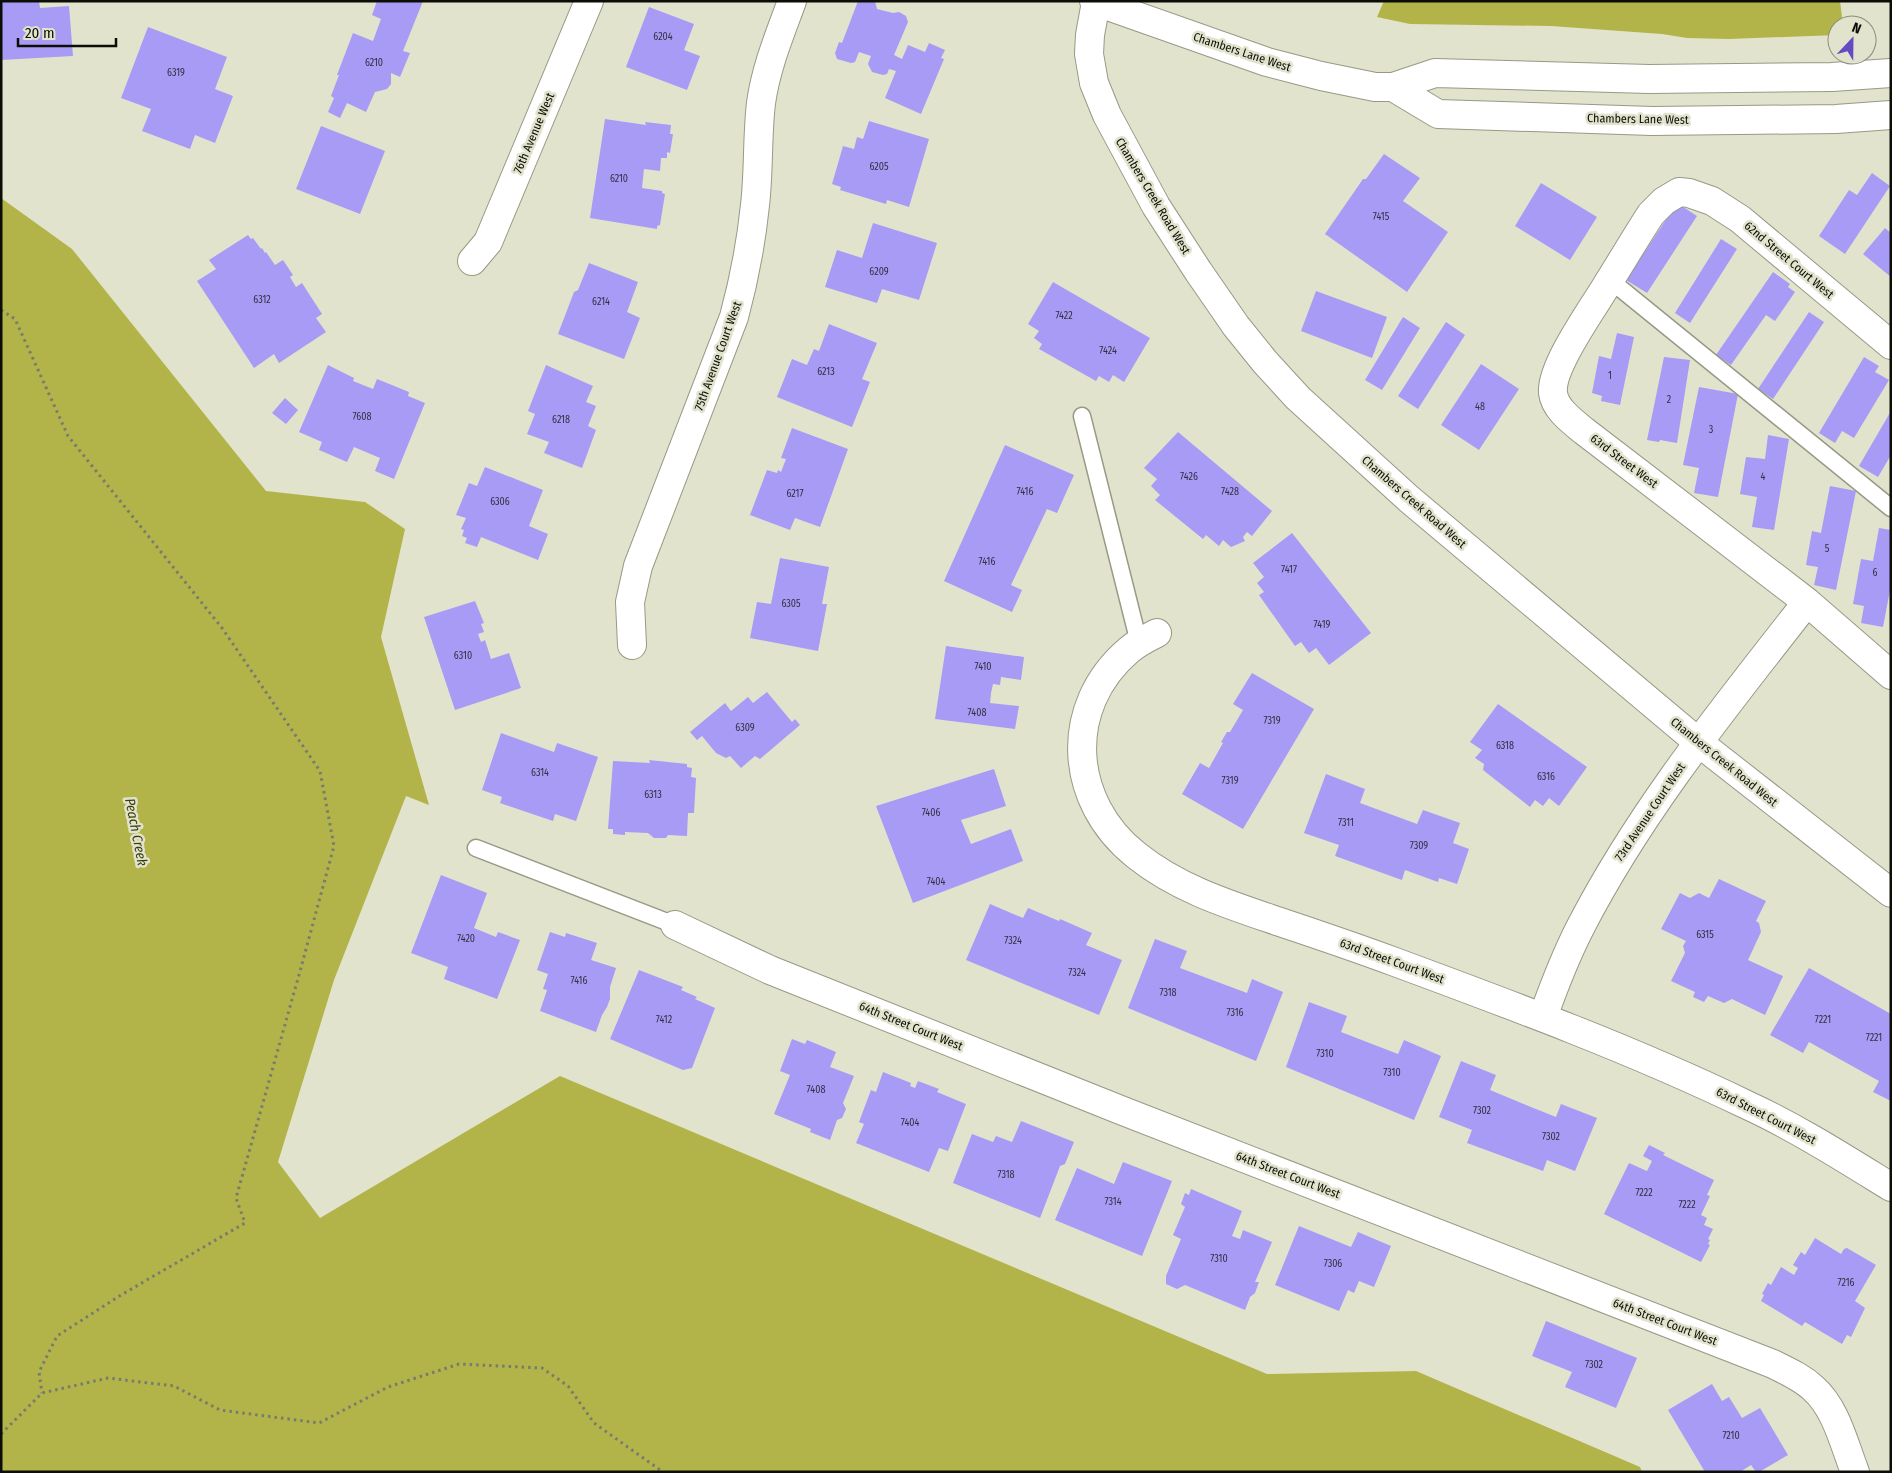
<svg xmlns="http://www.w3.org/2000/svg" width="1892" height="1473" font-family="'Fira Sans Condensed',sans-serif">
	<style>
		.forest { fill: #b2b449 }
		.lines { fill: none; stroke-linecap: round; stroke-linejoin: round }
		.stream { stroke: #b2b348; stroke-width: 10 }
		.building { fill: #a89bf6 }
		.service-casing { stroke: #989985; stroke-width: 19 }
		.minor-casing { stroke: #989985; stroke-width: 30 }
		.tertiary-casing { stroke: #989985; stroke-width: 30 }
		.path { stroke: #797b6c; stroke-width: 3; stroke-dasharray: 2.5 4; stroke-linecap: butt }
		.service { stroke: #fff; stroke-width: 16 }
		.minor { stroke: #fff; stroke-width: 28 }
		.tertiary { stroke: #fff; stroke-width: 28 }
		.labels { text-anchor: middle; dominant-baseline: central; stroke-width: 5; stroke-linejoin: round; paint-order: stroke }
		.number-label { font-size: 10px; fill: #333042 }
		.street-label { font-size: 12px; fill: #0c0d06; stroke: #e1e3cd }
		.water-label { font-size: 14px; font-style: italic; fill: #3c3c0f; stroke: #e1e3cd }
	</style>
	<rect width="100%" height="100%" fill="#e1e3cd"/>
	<path class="forest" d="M1384 1H1840L1843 25H1837V35L1729 39 1687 38 1662 34 1551 26 1410 24 1377 17Z
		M1 198 72 249 266 491 365 502 405 529 381 637 429 805 406 796 334 980 278 1162 320 1218 560 1076 1267 1374 1416 1371 1640 1467 1642 1472H1Z"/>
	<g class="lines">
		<path class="stream" d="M1 594 29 651 114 791 130 875 118 939 130 991 116 1016 109 1082 7 1233 1 1247
			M1 1471 2 1472"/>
	</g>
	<path class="building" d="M1 1H39L40 8 69 6 73 56 1 60Z
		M377 1H423L403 51 410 53 400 77 391 73V84L387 89 375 92 366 112 347 103 340 118 328 112 334 98 331 96 339 75H337L353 33 373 41 381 19 372 15Z
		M858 1H875L877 9 893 13 899 12 906 16 908 22 894 55 902 59 908 45 925 52 929 43 945 50 941 58 944 59 921 114 885 98 896 71 889 69 887 74 883 75 872 72 868 64 871 56 859 52 855 62 851 63 837 59 835 53 839 42 842 43Z
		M649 7 694 24 684 50 700 56 687 90 626 67Z
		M148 27 227 57 215 89 233 96 215 143 195 135 190 149 142 131 151 109 121 98Z
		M605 119 646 125 645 122 671 125 670 134H673L670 153 667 152V158H661L660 171 644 169 642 188 662 191V193L665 194 660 225 657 226V229L590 218Z
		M869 121 929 139 909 207 887 200 886 204 840 190 841 187 832 184 843 146 854 149 857 137 863 139Z
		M321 126 385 151 360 214 296 189Z
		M1384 154 1420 178 1403 201 1448 232 1407 292 1325 234 1363 179H1366Z
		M1872 173 1890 186 1845 254 1819 236 1849 190 1857 195Z
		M1541 183 1597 217 1570 260 1515 226Z
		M1677 203 1697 216 1647 293 1626 280Z
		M873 223 937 243 919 300 882 289 877 303 825 287 837 250 862 258Z
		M1885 228 1891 233V277L1863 254Z
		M248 235 251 239 253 238 261 249 262 248 265 253 266 252 275 265 283 260 293 275 290 277 296 287 302 283 322 314 316 318 326 332 279 363 274 354 254 368 197 281 216 269 209 260Z
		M1721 239 1737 249 1690 323 1675 313Z
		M589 263 638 282 627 312 640 318 624 359 558 334 574 292 578 290Z
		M1773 272 1790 284 1788 287 1795 292 1775 321 1766 315 1731 365 1716 355Z
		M1053 282 1150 338 1124 382 1113 375 1109 382 1099 376 1096 381 1039 349 1042 344 1034 338 1039 331 1028 324Z
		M1316 291 1387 317 1372 358 1301 331Z
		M1809 312 1824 322 1773 399 1758 389Z
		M1403 317 1420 328 1382 390 1365 380Z
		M1446 322 1465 335 1418 409 1398 396Z
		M829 324 877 343 862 379 870 382 852 427 777 397 792 359 807 365 814 349 819 351Z
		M1617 333 1634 337 1620 405 1601 401 1602 396 1592 393 1599 356 1611 359Z
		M1664 357 1690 360 1677 443 1660 440 1659 442 1647 440Z
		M1864 357 1879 366 1875 372 1889 380 1854 438 1842 431 1835 443 1819 433Z
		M1481 364 1519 389 1479 450 1441 425Z
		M328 365 354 378 353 381 373 389 377 379 409 392 408 396 425 403 394 479 375 471 380 458 354 447 347 462 319 450 322 442 299 432Z
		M546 365 593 386 586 402 596 406 588 426 596 430 582 468 544 453 549 442 527 434 535 414 528 411Z
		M1699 387 1738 394 1718 497 1694 493 1699 468 1683 465Z
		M285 398 298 410 286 424 272 413Z
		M1891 411V455L1878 477 1859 466Z
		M792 428 848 449 820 527 795 518 790 530 750 515 767 470 777 473 778 470 781 472 786 459 781 458Z
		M1178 432 1272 511 1252 536 1247 532 1243 537 1245 541 1231 547 1223 540 1219 546 1206 535 1203 539 1155 500 1160 495 1151 486 1157 479 1144 468Z
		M1768 435 1789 439 1774 530 1752 527 1757 497 1740 494 1746 457 1765 459Z
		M1005 445 1074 475 1057 513 1047 509 1011 585 1022 590 1012 612 944 581Z
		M485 467 543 490 529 526 548 534 538 560 481 537 477 547 465 543 467 538 462 536 464 530 461 529 466 518 456 515 469 483 477 486Z
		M1830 486 1856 491 1836 590 1814 585 1818 567 1806 565 1812 531 1821 533Z
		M1879 528 1891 530V585L1883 627 1861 623 1864 606 1853 604 1861 559 1873 561Z
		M1292 533 1371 633 1329 665 1316 648 1309 653 1301 642 1295 646 1259 595 1264 592 1257 583 1264 577 1253 563Z
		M780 558 829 567 822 604H827L818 651 750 638 757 602 771 604Z
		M475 601 484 623 481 624 484 632 478 634 481 642 485 640 491 659 509 653 521 688 455 710 424 617Z
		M946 646 1024 657 1021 680 1001 677 1000 685 993 684 991 693 990 703 1019 706 1015 729 935 719Z
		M1252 673 1314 709 1243 829 1182 794 1200 763 1209 768 1223 743 1221 742 1227 732H1230L1243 710 1233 704Z
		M767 692 792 722 795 719 800 725 760 759 755 756 741 768 730 756 726 758 716 753 702 736 697 740 690 732 725 703 731 711 748 697 753 703Z
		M1498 704 1587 767 1559 806 1549 798 1543 806 1535 800 1530 807 1483 770 1484 764 1475 758 1482 750 1470 742Z
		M501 733 554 752 557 743 598 757 576 821 555 814 553 821 500 803 502 797 482 790Z
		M649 760 687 764V767L692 768 691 777 696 778 694 813H688L687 836 668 835 666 838H654L648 833 625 832V835L613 834V829H608L613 761 650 763Z
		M994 769 1006 806 961 820 971 844 1011 829 1023 861 913 903 876 806Z
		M1326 774 1365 789 1360 803 1417 824 1423 810 1460 823 1453 843 1469 849 1457 884 1439 878 1438 882 1405 870 1402 880 1335 856 1339 845 1304 833Z
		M441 875 487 893 474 928 496 937 498 932 520 940 497 999 444 979 448 967 411 953Z
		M1719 879 1766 901 1756 921 1759 923 1761 932 1748 960 1783 976 1765 1015 1732 999 1724 1003 1708 996 1704 1002 1693 997 1695 992 1671 981 1685 953 1683 946 1686 941 1661 929 1680 893 1690 898 1699 893 1709 898Z
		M990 904 1023 918 1028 908 1059 921 1060 919 1092 933 1086 945 1122 960 1099 1015 966 960Z
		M550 932 565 937 566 933 597 943 591 960 616 968 610 987V999L607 1007 602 1015 596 1032 540 1011 547 990 543 989 548 974 537 970Z
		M1155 939 1187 951 1180 968 1247 993 1252 979 1283 992 1256 1061 1128 1008Z
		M1809 968 1891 1014V1101L1873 1092 1879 1081 1809 1042 1803 1053 1770 1035Z
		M639 970 683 987 681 990 697 997 695 999 715 1008 692 1068 683 1070 610 1039Z
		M1309 1002 1347 1016 1341 1032 1398 1054 1404 1040 1441 1056 1414 1120 1286 1067Z
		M792 1039 805 1044 807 1040 836 1052 830 1067 854 1076 843 1103 846 1109 842 1118 837 1120 830 1140 810 1132 811 1129 774 1114 790 1075 780 1071Z
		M1461 1061 1496 1075 1490 1090 1526 1105 1556 1117 1561 1104 1597 1118 1575 1171 1547 1160 1543 1171 1467 1143 1472 1130 1439 1117Z
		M883 1072 911 1083 910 1086 915 1088 918 1081 939 1089 937 1092 966 1104 948 1151 939 1148 929 1172 856 1143 864 1124 859 1122 871 1090 876 1092Z
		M1021 1121 1074 1142 1065 1164 1060 1166 1040 1218 953 1183 972 1134 993 1142 996 1136 1012 1142Z
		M1649 1145 1665 1153 1663 1155 1714 1180 1707 1195 1710 1196 1701 1215 1707 1218 1704 1225 1713 1229 1708 1239 1710 1240 1708 1244 1710 1245 1701 1262 1604 1214 1629 1163 1647 1171 1652 1161 1643 1156Z
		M1123 1162 1172 1181 1142 1256 1055 1220 1077 1168 1114 1184Z
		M1191 1189 1242 1211 1232 1236 1240 1239 1243 1230 1272 1242 1255 1282H1259L1255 1293 1250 1297 1245 1310 1185 1285 1177 1289 1166 1284V1276L1181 1239 1173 1235 1185 1207 1181 1204 1185 1193 1189 1195Z
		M1299 1226 1351 1247 1358 1232 1391 1246 1374 1287 1359 1281 1354 1293 1348 1290 1339 1311 1275 1285Z
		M1815 1238 1841 1254 1844 1249 1847 1248 1876 1265 1855 1301 1865 1308 1851 1337 1847 1335 1842 1344 1805 1322 1802 1326 1761 1301 1764 1295 1762 1294 1768 1283 1771 1285 1781 1267 1794 1275 1798 1268 1793 1265 1801 1252 1805 1255Z
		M1546 1321 1637 1358 1616 1408 1565 1387 1572 1372 1532 1356Z
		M1712 1384 1722 1401 1729 1397 1742 1418 1760 1408 1788 1455 1759 1472H1756L1751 1465 1740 1472H1705L1668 1410Z"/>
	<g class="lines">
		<defs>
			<path id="service" d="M1610 280 1891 508
				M1082 416 1139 643
				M476 848 675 925"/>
			<path id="minor" d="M472 261 488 242 589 1
				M1891 345 1740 219 1712 201 1689 193 1679 192 1664 201 1651 214C1636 237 1622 261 1608 283 1594 307 1550 367 1553 393 1555 409 1572 421 1584 431L1807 602 1891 675
				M1157 633C1147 638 1137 643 1129 650 1062 707 1069 802 1136 855 1178 889 1230 905 1280 922 1319 935 1357 948 1395 962 1514 1006 1633 1050 1747 1105 1797 1128 1844 1158 1891 1187
				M632 645 630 602 638 566 734 317C744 280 751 244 755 205 759 171 757 137 761 103 766 67 780 34 792 1
				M675 925 770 970 1123 1111 1773 1364C1787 1371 1801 1377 1813 1388 1836 1408 1844 1444 1855 1472
				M1543 1017C1554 986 1566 955 1581 926 1642 808 1726 706 1807 602"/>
			<path id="tertiary" d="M1094 1 1267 62 1321 76 1375 87H1393L1435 73 1649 79 1832 77 1891 73
				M1096 2 1090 35 1089 54 1094 83 1107 115 1156 206 1198 271 1236 326 1265 362 1298 398 1409 499 1698 742 1891 893
				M1393 87 1438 114 1652 121 1836 119 1891 115"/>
		</defs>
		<use href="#service" class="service-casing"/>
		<use href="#minor" class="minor-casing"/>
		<use href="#tertiary" class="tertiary-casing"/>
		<path class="path" d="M1 310 15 319 68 436 222 628 320 771 334 846 299 975 236 1198 245 1223 121 1295 57 1336 39 1372 42 1393
			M1 1434 42 1393 108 1378 174 1386 220 1410 319 1423 388 1387 459 1364 542 1368 568 1386 594 1423 663 1472"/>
		<use href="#service" class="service"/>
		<use href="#minor" class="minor"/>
		<use href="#tertiary" class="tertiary"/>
	</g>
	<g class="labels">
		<g class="number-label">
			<text x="663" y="37">6204</text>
			<text x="374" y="63">6210</text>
			<text x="176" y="73">6319</text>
			<text x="879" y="167">6205</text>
			<text x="619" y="179">6210</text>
			<text x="1381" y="217">7415</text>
			<text x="879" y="272">6209</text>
			<text x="262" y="300">6312</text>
			<text x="601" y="302">6214</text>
			<text x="1064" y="316">7422</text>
			<text x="1108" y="351">7424</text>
			<text x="826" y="372">6213</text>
			<text x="1610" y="376">1</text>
			<text x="1669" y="400">2</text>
			<text x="1480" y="407">48</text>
			<text x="362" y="417">7608</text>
			<text x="561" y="420">6218</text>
			<text x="1711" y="430">3</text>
			<text x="1189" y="477">7426</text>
			<text x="1763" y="477">4</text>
			<text x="1025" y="492">7416</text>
			<text x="1230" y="492">7428</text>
			<text x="795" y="494">6217</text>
			<text x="500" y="502">6306</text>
			<text x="1827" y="549">5</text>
			<text x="987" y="562">7416</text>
			<text x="1289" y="570">7417</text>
			<text x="1875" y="573">6</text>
			<text x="791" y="604">6305</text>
			<text x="1322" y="625">7419</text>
			<text x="463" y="656">6310</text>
			<text x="983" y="667">7410</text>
			<text x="977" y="713">7408</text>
			<text x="1272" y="721">7319</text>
			<text x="745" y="728">6309</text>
			<text x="1505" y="746">6318</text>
			<text x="540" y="773">6314</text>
			<text x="1546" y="777">6316</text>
			<text x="1230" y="781">7319</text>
			<text x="653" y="795">6313</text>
			<text x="931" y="813">7406</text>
			<text x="1346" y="823">7311</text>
			<text x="1419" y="846">7309</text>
			<text x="936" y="882">7404</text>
			<text x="1705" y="935">6315</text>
			<text x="466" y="939">7420</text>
			<text x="1013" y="941">7324</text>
			<text x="1077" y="973">7324</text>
			<text x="579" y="981">7416</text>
			<text x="1168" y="993">7318</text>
			<text x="1235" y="1013">7316</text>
			<text x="664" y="1020">7412</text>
			<text x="1823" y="1020">7221</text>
			<text x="1874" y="1038">7221</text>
			<text x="1325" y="1054">7310</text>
			<text x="1392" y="1073">7310</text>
			<text x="816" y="1090">7408</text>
			<text x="1482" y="1111">7302</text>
			<text x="910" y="1123">7404</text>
			<text x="1551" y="1137">7302</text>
			<text x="1006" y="1175">7318</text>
			<text x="1644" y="1193">7222</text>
			<text x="1113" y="1202">7314</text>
			<text x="1687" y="1205">7222</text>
			<text x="1219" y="1259">7310</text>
			<text x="1333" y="1264">7306</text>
			<text x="1846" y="1283">7216</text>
			<text x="1594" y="1365">7302</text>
			<text x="1731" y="1436">7210</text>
		</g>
		<g class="street-label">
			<text transform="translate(1242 52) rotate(18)">Chambers Lane West</text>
			<text transform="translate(1638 119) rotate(1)">Chambers Lane West</text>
			<text transform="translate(534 133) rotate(-67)">76th Avenue West</text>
			<text transform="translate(1153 196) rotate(59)">Chambers Creek Road West</text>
			<text transform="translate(1789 260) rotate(40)">62nd Street Court West</text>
			<text transform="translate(718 356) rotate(-70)">75th Avenue Court West</text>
			<text transform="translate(1624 461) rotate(37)">63rd Street West</text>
			<text transform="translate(1414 502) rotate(41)">Chambers Creek Road West</text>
			<text transform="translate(1724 762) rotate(39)">Chambers Creek Road West</text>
			<text transform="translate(1650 812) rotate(-56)">73rd Avenue Court West</text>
			<text transform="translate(1392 961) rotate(20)">63rd Street Court West</text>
			<text transform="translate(911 1026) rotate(22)">64th Street Court West</text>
			<text transform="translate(1766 1116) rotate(27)">63rd Street Court West</text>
			<text transform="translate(1288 1175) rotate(21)">64th Street Court West</text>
			<text transform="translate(1665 1322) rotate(21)">64th Street Court West</text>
		</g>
		<g class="water-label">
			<text transform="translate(136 832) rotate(79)">Peach Creek</text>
		</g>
	</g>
	<rect width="1892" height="1473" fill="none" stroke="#0c0d06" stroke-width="5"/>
	<g transform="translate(1852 40) rotate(22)"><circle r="24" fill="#e1e3cd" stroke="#8c8d7d"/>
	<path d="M0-4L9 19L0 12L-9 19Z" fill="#664ac3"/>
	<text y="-8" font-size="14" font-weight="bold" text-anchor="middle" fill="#0c0d06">N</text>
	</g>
	<path d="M18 38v8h98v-8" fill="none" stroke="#0c0d06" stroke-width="2.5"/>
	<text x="25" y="38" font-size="15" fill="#0c0d06" stroke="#e1e3cd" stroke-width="4" paint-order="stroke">20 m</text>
</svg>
